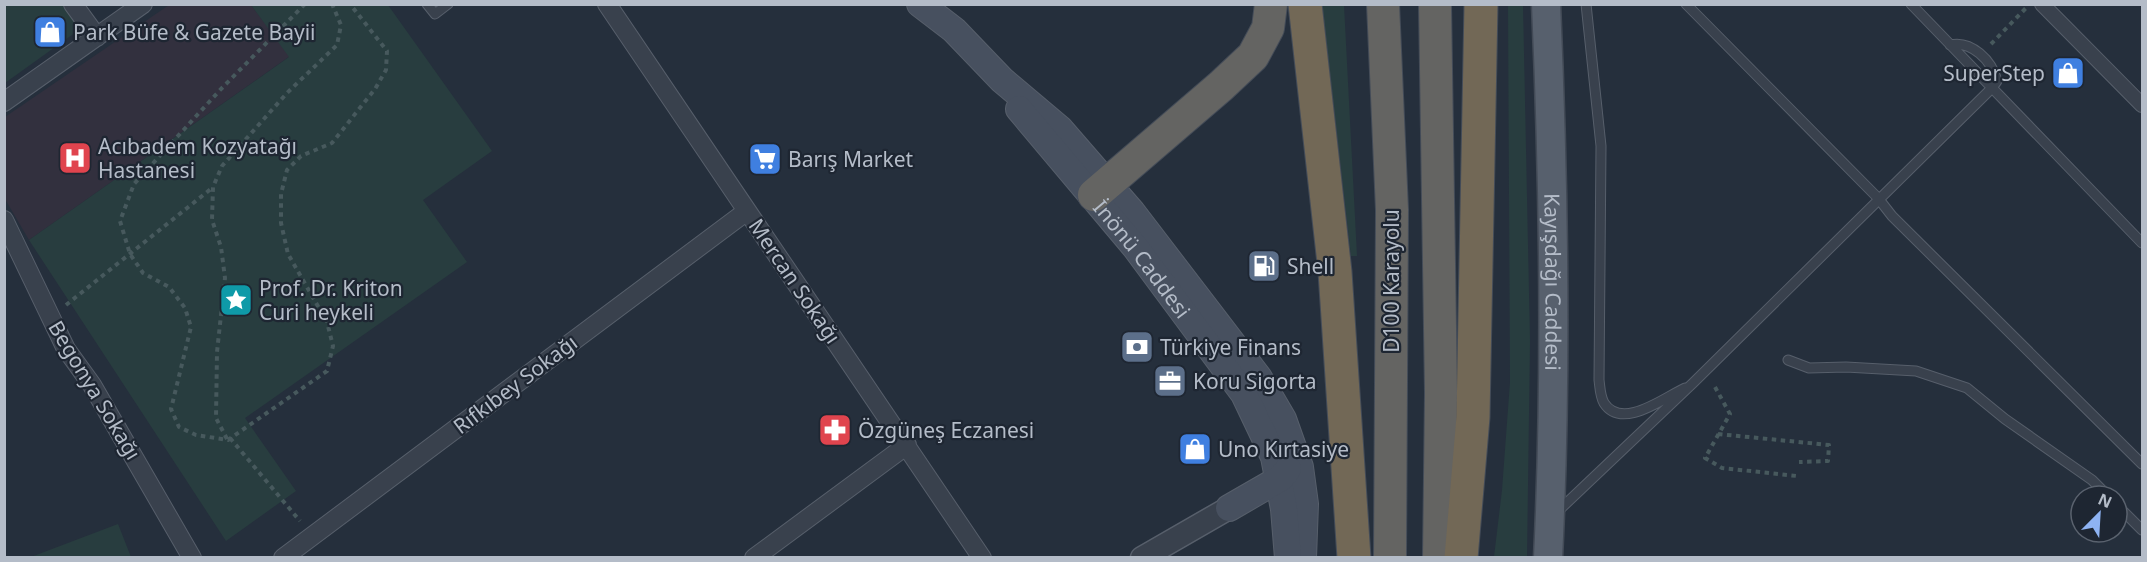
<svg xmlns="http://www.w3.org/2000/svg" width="2147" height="562" font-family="'Noto Sans',sans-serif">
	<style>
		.medical { fill: #32303e }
		.green { fill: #283d3f }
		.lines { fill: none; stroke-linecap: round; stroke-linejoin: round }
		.service-casing { stroke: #575f6b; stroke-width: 11 }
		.pedestrian-casing { stroke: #575f6b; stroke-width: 16 }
		.minor-casing { stroke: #575f6b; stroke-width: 20 }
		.tertiary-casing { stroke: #575f6b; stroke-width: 25 }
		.secondary-casing { stroke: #575f6b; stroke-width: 28 }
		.primary-casing { stroke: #424a56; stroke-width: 31 }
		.trunk-casing { stroke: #444c58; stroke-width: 34 }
		.motorway-casing { stroke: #444c58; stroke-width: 35 }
		.path { stroke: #47595d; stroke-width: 4; stroke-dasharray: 4.5 4.5; stroke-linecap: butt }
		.service { stroke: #39414d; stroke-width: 9 }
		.pedestrian { stroke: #39414d; stroke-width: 14 }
		.minor { stroke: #39414d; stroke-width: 18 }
		.tertiary { stroke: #39414d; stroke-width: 22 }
		.secondary { stroke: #47505f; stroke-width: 26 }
		.primary { stroke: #57606d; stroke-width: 28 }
		.trunk { stroke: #646462; stroke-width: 32 }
		.motorway { stroke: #726856; stroke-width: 33 }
		.labels { text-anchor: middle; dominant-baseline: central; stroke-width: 4.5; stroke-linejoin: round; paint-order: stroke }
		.poi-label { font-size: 21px; fill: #b4bcc8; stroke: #1e2632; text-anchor: start }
		.street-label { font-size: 21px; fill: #b4bcc8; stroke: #1e2632 }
	</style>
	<rect width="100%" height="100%" fill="#252f3c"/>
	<path class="medical" d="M169 5H251L290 56 29 240 5 199V117Z"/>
	<path class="green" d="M4 5H68L83 27 5 83Z
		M251 5H388L492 151 423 200 467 262 245 418 296 491 226 541 29 240 289 57Z
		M1322 5H1344L1357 256H1351Z
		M1508 5H1523L1530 341 1527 558 1494 557 1502 490 1510 382Z
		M118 524 131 557H31Z"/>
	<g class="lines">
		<defs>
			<path id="service" d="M427 4 435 14 448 4
				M1586 4 1601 146 1599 380C1600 387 1600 396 1604 403 1622 431 1665 397 1685 388
				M1686 4 1878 198 1892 216 2142 464
				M1911 4 2142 243
				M1788 360 1809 368 1846 367 1916 371 1967 388 2005 419 2092 480 2108 496
				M2117 505 2142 530
				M1556 513 1693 383 1992 88 1997 81C1992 60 1971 40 1950 45"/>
			<path id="pedestrian" d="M2042 4 2142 105"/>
			<path id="minor" d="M73 4 97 37
				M607 4 982 558
				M4 102 143 4
				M4 220 66 349 92 385 192 558
				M283 558 747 211
				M754 558 907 445"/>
			<path id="tertiary" d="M1142 558 1229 508"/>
			<g id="secondary">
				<path d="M920 4 954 30 1002 80 1060 129 1132 212 1259 378 1283 419 1300 467 1305 504 1303 558"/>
				<path id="s1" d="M1019 109 1135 247 1244 394 1274 457 1284 509 1288 558"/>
				<path d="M1229 508 1281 478 1288 469"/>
			</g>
			<g id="primary">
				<path id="s2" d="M1546 4C1554 188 1557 374 1548 558"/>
			</g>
			<path id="trunk" d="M1383 4 1392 210 1390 558
				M1435 4 1441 393 1439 558
				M1094 195 1221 86 1253 56 1268 28 1271 4"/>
			<path id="motorway" d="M1305 4 1335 272 1354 558
				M1461 558 1473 417 1481 4"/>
		</defs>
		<use href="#service" class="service-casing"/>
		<use href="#pedestrian" class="pedestrian-casing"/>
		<use href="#minor" class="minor-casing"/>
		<use href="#tertiary" class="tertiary-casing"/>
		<use href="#secondary" class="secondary-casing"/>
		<use href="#primary" class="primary-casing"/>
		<use href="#trunk" class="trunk-casing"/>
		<use href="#motorway" class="motorway-casing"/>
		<path class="path" d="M305 4 221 89 134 184 120 221 130 254 143 273 169 287 185 308 191 327 171 409 179 427 196 435 228 440 327 371 333 346 327 322 288 254 281 223V194L287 170 301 156 332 143 375 89 386 70 387 51 350 4
			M1991 44 2026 8
			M66 305 212 188
			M1715 387 1730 414 1705 458 1722 468 1797 476
			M1718 434 1829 445 1828 461 1799 462
			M230 438 300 521
			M227 439 216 418 217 352 225 278 221 247 212 220 213 187 222 166 287 93 337 45 341 25 332 4"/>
		<use href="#service" class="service"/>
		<use href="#pedestrian" class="pedestrian"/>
		<use href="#minor" class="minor"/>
		<use href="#tertiary" class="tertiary"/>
		<use href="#secondary" class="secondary"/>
		<use href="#primary" class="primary"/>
		<use href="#trunk" class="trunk"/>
		<use href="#motorway" class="motorway"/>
	</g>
	<defs>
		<symbol id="shop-square" viewBox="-11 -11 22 22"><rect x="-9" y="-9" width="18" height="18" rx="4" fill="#3f7fe0" stroke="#1e2632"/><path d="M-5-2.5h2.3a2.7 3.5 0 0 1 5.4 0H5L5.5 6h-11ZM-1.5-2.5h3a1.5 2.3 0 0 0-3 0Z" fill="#fff"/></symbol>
		<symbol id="hospital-square" viewBox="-11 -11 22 22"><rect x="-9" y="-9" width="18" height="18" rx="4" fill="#e0444e" stroke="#1e2632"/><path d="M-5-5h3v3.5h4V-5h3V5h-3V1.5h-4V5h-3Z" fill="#fff"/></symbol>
		<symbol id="supermarket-square" viewBox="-11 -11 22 22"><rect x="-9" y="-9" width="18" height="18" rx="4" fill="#3f7fe0" stroke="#1e2632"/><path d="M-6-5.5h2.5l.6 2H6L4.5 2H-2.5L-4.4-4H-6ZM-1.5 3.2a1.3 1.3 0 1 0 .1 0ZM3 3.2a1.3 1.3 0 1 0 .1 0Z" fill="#fff"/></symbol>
		<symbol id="fuel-square" viewBox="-11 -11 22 22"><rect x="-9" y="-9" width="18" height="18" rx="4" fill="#5c6f8a" stroke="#1e2632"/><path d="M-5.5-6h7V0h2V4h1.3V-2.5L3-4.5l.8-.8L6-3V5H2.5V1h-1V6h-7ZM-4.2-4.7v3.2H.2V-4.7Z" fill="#fff"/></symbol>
		<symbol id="sight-square" viewBox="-11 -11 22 22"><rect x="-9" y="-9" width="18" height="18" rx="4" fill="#0f9aa8" stroke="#1e2632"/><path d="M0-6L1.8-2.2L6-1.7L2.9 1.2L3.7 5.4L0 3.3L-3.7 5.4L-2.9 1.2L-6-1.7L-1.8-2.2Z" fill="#fff"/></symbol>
		<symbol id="bank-square" viewBox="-11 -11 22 22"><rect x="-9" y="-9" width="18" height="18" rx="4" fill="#5c6f8a" stroke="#1e2632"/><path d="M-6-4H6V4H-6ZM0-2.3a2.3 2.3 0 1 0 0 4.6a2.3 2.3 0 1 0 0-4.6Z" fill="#fff"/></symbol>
		<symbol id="office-square" viewBox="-11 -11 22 22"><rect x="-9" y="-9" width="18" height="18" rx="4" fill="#5c6f8a" stroke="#1e2632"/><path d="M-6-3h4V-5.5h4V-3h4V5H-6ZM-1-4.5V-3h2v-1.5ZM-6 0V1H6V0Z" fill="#fff"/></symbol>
		<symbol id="pharmacy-square" viewBox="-11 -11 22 22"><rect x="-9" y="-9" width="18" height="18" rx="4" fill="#e0444e" stroke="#1e2632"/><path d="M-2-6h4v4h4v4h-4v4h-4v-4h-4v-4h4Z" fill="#fff"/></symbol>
	</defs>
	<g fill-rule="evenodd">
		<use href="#shop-square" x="31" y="13" width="38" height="38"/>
		<use href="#shop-square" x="2049" y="54" width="38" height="38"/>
		<use href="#hospital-square" x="56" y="139" width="38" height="38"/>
		<use href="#supermarket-square" x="746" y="140" width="38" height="38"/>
		<use href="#fuel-square" x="1245" y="247" width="38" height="38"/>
		<use href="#sight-square" x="217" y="281" width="38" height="38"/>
		<use href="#bank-square" x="1118" y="328" width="38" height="38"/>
		<use href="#office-square" x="1151" y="362" width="38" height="38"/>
		<use href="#pharmacy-square" x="816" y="411" width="38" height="38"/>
		<use href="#shop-square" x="1176" y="430" width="38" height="38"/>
	</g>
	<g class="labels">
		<g class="poi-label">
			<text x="73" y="32">Park Büfe &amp; Gazete Bayii</text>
			<text x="2045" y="73" text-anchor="end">SuperStep</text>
			<text x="98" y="146">Acıbadem Kozyatağı<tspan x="98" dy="24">Hastanesi</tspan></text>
			<text x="788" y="159">Barış Market</text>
			<text x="1287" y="266">Shell</text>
			<text x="259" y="288">Prof. Dr. Kriton<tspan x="259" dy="24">Curi heykeli</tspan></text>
			<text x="1160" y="347">Türkiye Finans</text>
			<text x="1193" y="381">Koru Sigorta</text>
			<text x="858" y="430">Özgüneş Eczanesi</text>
			<text x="1218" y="449">Uno Kırtasiye</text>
		</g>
		<g class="street-label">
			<text stroke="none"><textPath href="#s1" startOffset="194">İnönü Caddesi</textPath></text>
			<text transform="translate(795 281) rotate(56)">Mercan Sokağı</text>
			<text transform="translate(1391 281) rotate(-90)">D100 Karayolu</text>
			<text stroke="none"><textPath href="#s2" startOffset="278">Kayışdağı Caddesi</textPath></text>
			<text transform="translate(515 384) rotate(-37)">Rıfkıbey Sokağı</text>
			<text transform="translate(95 390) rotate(59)">Begonya Sokağı</text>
		</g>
	</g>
	<rect width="2147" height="562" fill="none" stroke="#b4bcc8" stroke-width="12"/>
	<g transform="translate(2099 514) rotate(24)"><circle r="28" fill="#1e2632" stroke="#5a626e" stroke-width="1.5"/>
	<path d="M0-4.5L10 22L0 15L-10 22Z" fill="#8eb3f3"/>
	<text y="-9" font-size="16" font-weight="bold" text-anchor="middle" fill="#b4bcc8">N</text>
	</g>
</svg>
